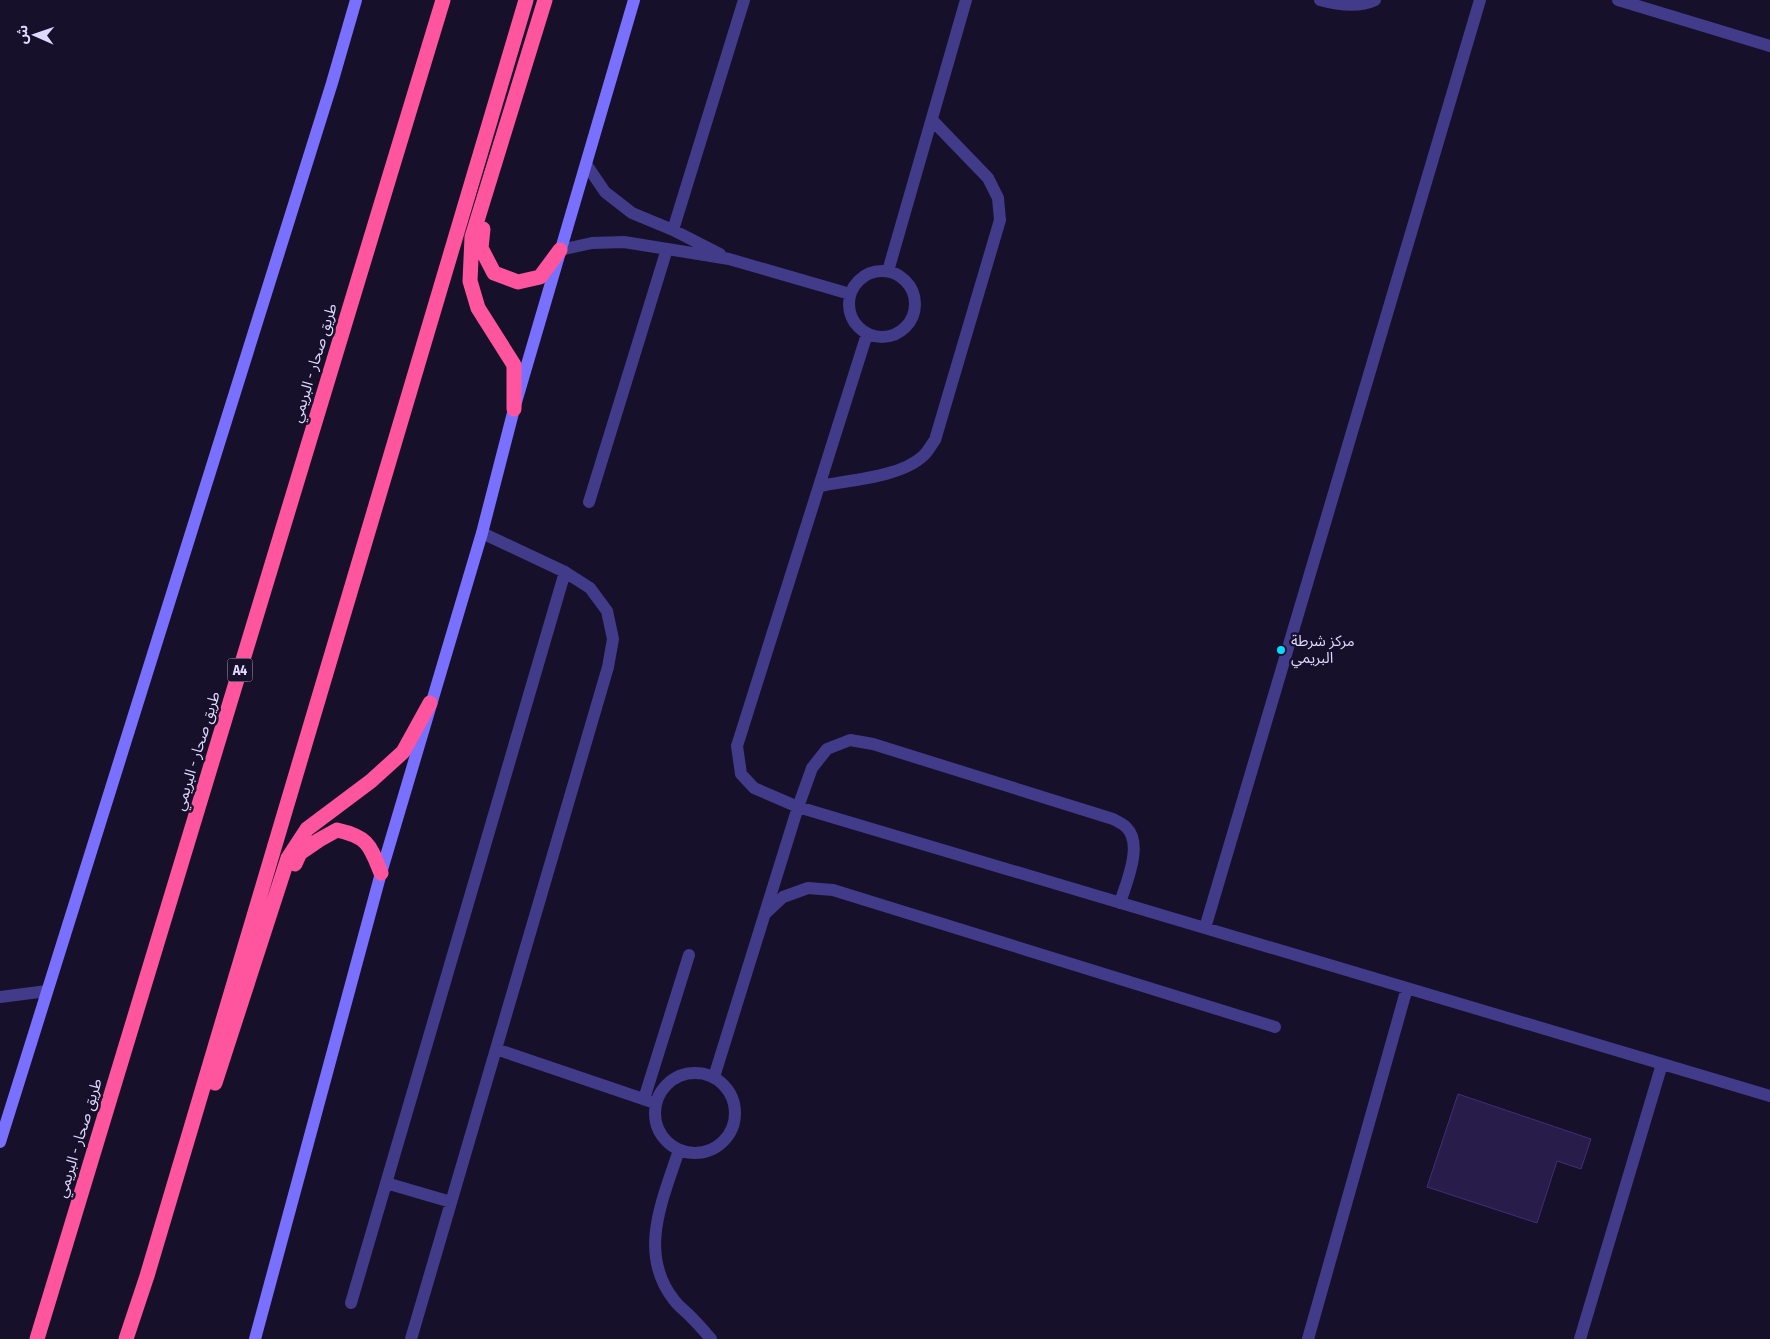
<svg xmlns="http://www.w3.org/2000/svg" width="1770" height="1339" font-family="'Fira Sans Condensed','Noto Sans Arabic',sans-serif">
	<style>
		.building { fill: #281c4b; stroke: #402e77 }
		.lines { fill: none; stroke-linecap: round; stroke-linejoin: round }
		.lane { stroke: #413b89; stroke-width: 12 }
		.secondary { stroke: #7a70ff; stroke-width: 12 }
		.highway { stroke: #ff549e; stroke-width: 15 }
		.poi-dot { fill: #05daff; stroke: #16102a; stroke-width: 2 }
		.labels { text-anchor: middle; dominant-baseline: central; stroke-width: 5; stroke-linejoin: round; paint-order: stroke }
		.shield { fill: #16102a; stroke: #a39dbf; stroke-width: 1 }
		.shield-label { font-size: 14px; font-weight: bold; fill: #dfd9ff }
		.street-label { font-size: 15px; fill: #dfd9ff; stroke: #16102a }
		.poi-label { font-size: 15px; fill: #dfd9ff; stroke: #16102a; text-anchor: start }
	</style>
	<rect width="100%" height="100%" fill="#16102a"/>
	<path class="building" d="M1458 1094 1591 1139 1581 1169 1557 1161 1537 1223 1427 1187Z"/>
	<g class="lines">
		<path class="lane" d="M1320 0C1338 5 1358 8 1375 0
			M1618 0 1770 46
			M586 164 605 192 632 213 673 230 720 254
			M673 230 744 0
			M560 250 592 243 624 242 729 259 850 294
			M849 304a33 33 0 1 1 66 0a33 33 0 1 1-66 0Z
			M888 271 966 0
			M867 334 737 746 741 774 754 788 798 807 1770 1096
			M820 486C850 480 901 477 923 456 928 452 931 445 935 440L1000 220 998 198 988 178 932 120
			M589 502 667 249
			M766 913 783 897 808 888 833 890 1275 1027
			M1205 928 1480 0
			M0 997 47 991
			M496 1049 655 1103
			M655 1113a40 40 0 1 1 80 0a40 40 0 1 1-80 0Z
			M714 1077 798 807 812 768 827 749 850 740 873 744 1113 819C1117 821 1123 824 1126 827 1144 844 1126 883 1120 903
			M644 1099 689 955
			M679 1150C663 1199 637 1253 674 1300 679 1307 687 1312 693 1319 699 1325 705 1332 711 1339
			M386 1183 451 1202
			M351 1303 565 572
			M411 1339 608 667 613 639 607 611 590 588 565 572 482 533
			M1308 1339 1407 988
			M1580 1339 1662 1064"/>
		<path class="secondary" d="M0 1142 332 83 356 0
			M255 1339 381 873 482 533 514 409 634 0"/>
		<path class="highway" d="M483 229 481 248 494 273 518 282 540 277 560 250
			M514 409V365L478 308 470 281 472 237 545 0
			M295 864 300 853 319 840 337 830C369 837 370 846 381 873
			M215 1083 288 858 307 829 371 781 403 752 430 703
			M37 1339 443 0
			M126 1339 147 1276 526 0"/>
	</g>
	<circle class="poi-dot" cx="1281" cy="650" r="5"/>
	<g class="labels">
		<rect class="shield" x="227.5" y="658.5" width="25" height="23" rx="4"/>
		<g class="shield-label">
			<text x="240" y="670">A4</text>
		</g>
		<g class="street-label">
			<text transform="translate(314 363) rotate(-73)">طريق صحار - البريمي</text>
			<text transform="translate(197 751) rotate(-73)">طريق صحار - البريمي</text>
			<text transform="translate(79 1138) rotate(-73)">طريق صحار - البريمي</text>
		</g>
		<g class="poi-label">
			<text x="1291" y="641">مركز شرطة<tspan x="1291" dy="17">البريمي</tspan></text>
		</g>
	</g>
	<g transform="translate(35 35) rotate(272)" stroke="#16102a" stroke-width="4" paint-order="stroke">
	<path d="M0-4L9 19L0 12L-9 19Z" fill="#dfd9ff"/>
	<text y="-8" font-size="14" font-weight="bold" text-anchor="middle" fill="#dfd9ff">ش</text>
	</g>
</svg>
